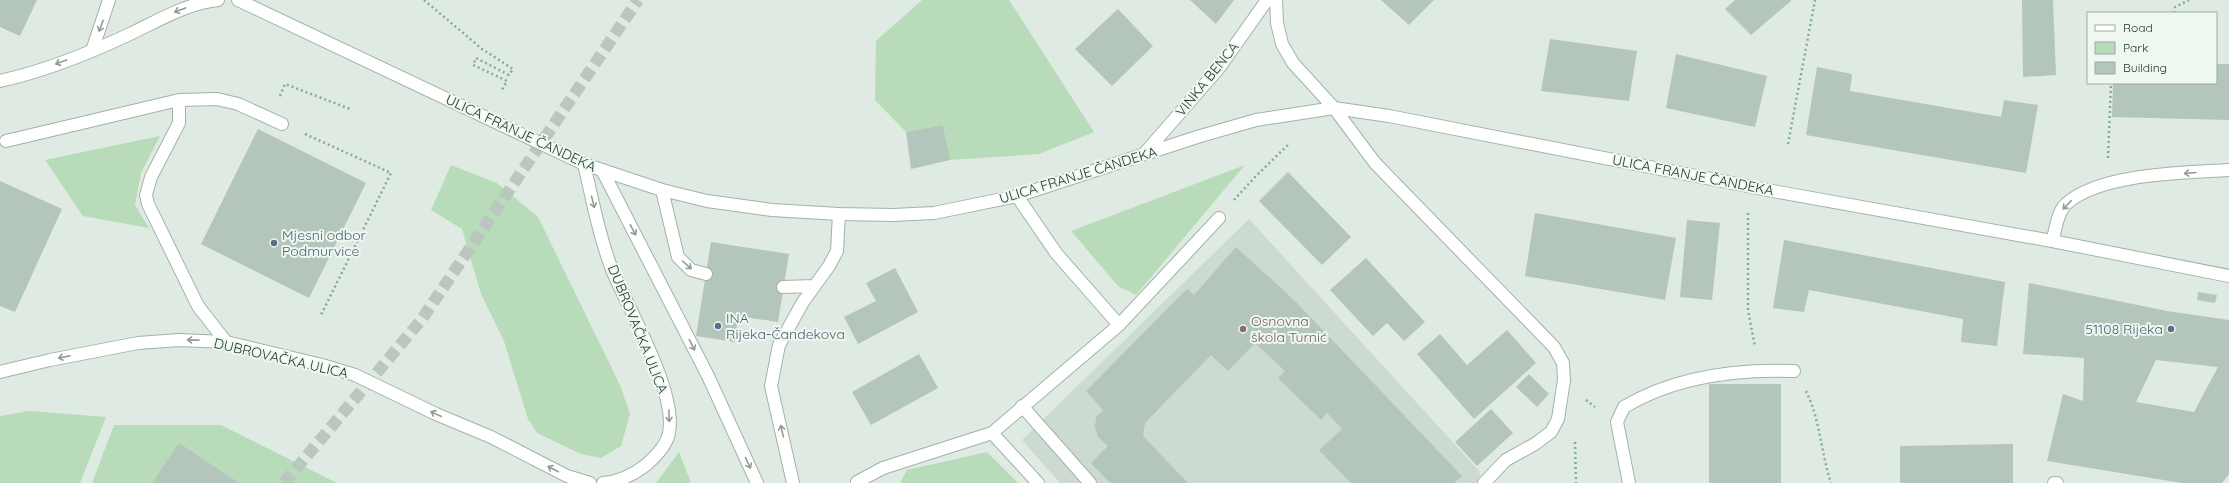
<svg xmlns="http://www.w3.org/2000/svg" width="2229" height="483" font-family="Quicksand,sans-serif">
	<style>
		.built { fill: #cddad1 }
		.green { fill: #b8dbba }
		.building { fill: #b4c5bb; fill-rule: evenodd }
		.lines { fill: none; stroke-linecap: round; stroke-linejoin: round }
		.primary-tunnel { stroke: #b9c7bf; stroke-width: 12; stroke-dasharray: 12 6; stroke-linecap: butt }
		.service-casing { stroke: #a2b2a9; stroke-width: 14 }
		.minor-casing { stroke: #a2b2a9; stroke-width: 14 }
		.tertiary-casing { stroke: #a2b2a9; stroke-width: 14 }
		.path { stroke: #80ad95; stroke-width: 2.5; stroke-dasharray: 2 3; stroke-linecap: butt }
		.service { stroke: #fff; stroke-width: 12 }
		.minor { stroke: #fff; stroke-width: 12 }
		.tertiary { stroke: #fff; stroke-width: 12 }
		.oneway { stroke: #909c96 }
		.service-dot { fill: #5c6f8a; stroke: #eff7f1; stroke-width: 1.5 }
		.education-dot { fill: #8d6e63; stroke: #eff7f1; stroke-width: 1.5 }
		.labels { text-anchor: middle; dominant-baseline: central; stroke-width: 4; stroke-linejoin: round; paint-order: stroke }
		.street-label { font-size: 14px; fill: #203a2d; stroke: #eff7f1 }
		.service-label { font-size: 14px; fill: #4e5e75; stroke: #eff7f1; text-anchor: start }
		.education-label { font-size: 14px; fill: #785e54; stroke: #eff7f1; text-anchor: start }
	</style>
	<rect width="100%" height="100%" fill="#dfeae3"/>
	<path class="built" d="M1249 219 1480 472 1479 483H1060L1022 440Z"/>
	<path class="green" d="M922 0H1009L1094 132 1039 154 950 160 943 125 906 132 875 100 876 41Z
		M160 136 141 173 135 205 149 228 83 216 45 160Z
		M451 165 497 183 538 217 620 385 630 414 621 446 601 458 581 454 537 433 528 419 504 341 481 294 462 229 431 210Z
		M1245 165 1136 295 1118 286 1071 231Z
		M29 411 106 417 80 483H0V416Z
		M114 425H221L337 483H92Z
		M679 452 691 483H656Z
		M987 452 1018 483H900L907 470Z"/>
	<path class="building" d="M0 0H37L20 36 0 27Z
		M1190 0H1234L1216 24Z
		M1381 0H1434L1409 25Z
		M1735 0H1790L1791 1 1751 35 1725 9Z
		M2022 0H2053L2056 75 2023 77Z
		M1118 9 1153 46 1112 86 1075 49Z
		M1550 39 1637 51 1629 101 1541 91Z
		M1676 54 1767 76 1755 127 1666 108Z
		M2216 64H2229V120L2112 117 2113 83H2216Z
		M1817 67 1852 74 1850 91 2001 117 2004 100 2038 105 2026 173 1806 135Z
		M943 125 950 160 911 169 906 132Z
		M258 129 366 183 309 298 201 244Z
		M1288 172 1351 237 1322 265 1259 201Z
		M0 181 62 209 15 312 0 306Z
		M1535 213 1676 238 1665 300 1525 276Z
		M1687 220 1720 223 1712 300 1680 297Z
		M1784 240 2005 282 1997 346 1961 342 1963 319 1809 290 1804 312 1773 308Z
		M711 242 789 254 778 322 738 316 735 342 696 336Z
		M1236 247 1295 301 1462 476 1454 483H1351L1319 450 1342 429 1327 413 1321 420 1278 378 1285 371 1255 343 1228 371 1211 355 1145 423 1143 436 1188 483H1110L1091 463 1108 446 1098 437 1095 427 1096 417 1103 410 1086 391 1187 289 1194 295Z
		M1366 258 1425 322 1404 341 1387 323 1373 336 1330 290Z
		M895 268 918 312 858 344 844 317 876 301 866 283Z
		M2029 283 2167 311 2229 320V474L2222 483H2182L2047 461 2063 394 2083 401 2084 358 2023 354ZM2156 360 2218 367 2194 412 2136 402Z
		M2198 292 2217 295 2215 303 2197 300Z
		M1507 330 1536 363 1474 419 1417 354 1440 334 1467 365Z
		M919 354 938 388 871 425 852 392Z
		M1529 374 1549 394 1537 407 1516 387Z
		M1709 384H1781V483H1709Z
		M1491 409 1513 433 1477 466 1455 442Z
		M179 443 239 483H152Z
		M2013 444V483H1900V446Z"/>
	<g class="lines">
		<path class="primary-tunnel" d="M284 483 422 319 638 0"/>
		<defs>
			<path id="service" d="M179 100V123L151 177 146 195 148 204 198 306 226 342
				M6 141 179 100 217 99 238 104 282 124
				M602 170 708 376 757 483
				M662 190 678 257 691 270 706 274
				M1017 196 1056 253 1119 325
				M783 287 814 286
				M1022 406 1090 483
				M992 433 1038 483
				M857 482 883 468 992 433 1119 325 1219 218
				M793 483 771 386 779 345 803 302 829 266 837 251 839 214
				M1484 483 1506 460 1535 444 1551 432 1558 419 1564 380
				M1629 483 1617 422 1624 407C1674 377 1736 369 1794 371
				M2054 483H2057"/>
			<path id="minor" d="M1276 0 1277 23 1282 44 1293 63 1334 108 1375 163 1554 347 1563 363 1564 380
				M92 51 109 0
				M0 81C45 71 90 53 132 33 159 20 188 3 218 0
				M1144 154 1219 68 1267 0
				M584 164C592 198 600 240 613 272 630 312 677 392 669 433 667 445 655 457 646 465 633 475 619 482 603 483
				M2052 241C2056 230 2057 212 2066 204 2100 173 2184 173 2229 170
				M0 372 50 360 138 343 179 340 226 342 322 365 355 375 436 414 491 437 567 476 590 483"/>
			<path id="tertiary" d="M238 0 584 164 662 190 707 201 772 210 839 214 893 215 934 213 1017 196 1197 137 1256 120 1334 108 1389 116 1778 192 2052 241 2229 276"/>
		</defs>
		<use href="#service" class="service-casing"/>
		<use href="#minor" class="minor-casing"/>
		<use href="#tertiary" class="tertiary-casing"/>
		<path class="path" d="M424 0 482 49 513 69 509 75 476 58 473 65 507 81 502 90
			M2174 13 2175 7 2189 0
			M280 96 285 84 350 109
			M305 134 391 173 321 315
			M1788 144 1815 0
			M2108 158 2111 83
			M1234 200 1255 177 1290 143
			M1748 213V310L1755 347
			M1806 391C1820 419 1821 453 1831 483
			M1586 400 1595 407
			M1575 442 1576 483"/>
		<use href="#service" class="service"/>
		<use href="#minor" class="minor"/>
		<use href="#tertiary" class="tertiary"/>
	</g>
	<defs><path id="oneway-shaft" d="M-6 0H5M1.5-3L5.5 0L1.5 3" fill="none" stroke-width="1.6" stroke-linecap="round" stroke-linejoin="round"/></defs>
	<g class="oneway">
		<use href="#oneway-shaft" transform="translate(180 10) rotate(160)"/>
		<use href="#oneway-shaft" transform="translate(101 26) rotate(110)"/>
		<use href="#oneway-shaft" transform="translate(61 62) rotate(160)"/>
		<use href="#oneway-shaft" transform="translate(2190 173) rotate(175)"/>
		<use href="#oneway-shaft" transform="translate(593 202) rotate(76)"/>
		<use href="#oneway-shaft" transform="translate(2067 205) rotate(134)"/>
		<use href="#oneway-shaft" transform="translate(633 230) rotate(62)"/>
		<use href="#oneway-shaft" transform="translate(687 265) rotate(42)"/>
		<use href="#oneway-shaft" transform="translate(193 340) rotate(-179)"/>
		<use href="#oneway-shaft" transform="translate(692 345) rotate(63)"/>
		<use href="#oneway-shaft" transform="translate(64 357) rotate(169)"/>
		<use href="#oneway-shaft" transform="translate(436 414) rotate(-155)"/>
		<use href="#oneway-shaft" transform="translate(669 416) rotate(89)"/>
		<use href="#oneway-shaft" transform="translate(782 431) rotate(-103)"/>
		<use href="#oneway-shaft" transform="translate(748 463) rotate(65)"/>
		<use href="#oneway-shaft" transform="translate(553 469) rotate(-153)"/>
	</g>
	<g class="service-dot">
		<circle cx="274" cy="243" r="4"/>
		<circle cx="718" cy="326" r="4"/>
		<circle cx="2171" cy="329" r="4"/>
	</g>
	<circle class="education-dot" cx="1243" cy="329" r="4"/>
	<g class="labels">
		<g class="street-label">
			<text transform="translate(1207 79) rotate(-51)">VINKA BENCA</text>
			<text transform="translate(521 133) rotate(25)">ULICA FRANJE ČANDEKA</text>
			<text transform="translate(1078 175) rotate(-17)">ULICA FRANJE ČANDEKA</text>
			<text transform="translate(1693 175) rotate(11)">ULICA FRANJE ČANDEKA</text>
			<text transform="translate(638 329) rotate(68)">DUBROVAČKA ULICA</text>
			<text transform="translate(281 358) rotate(13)">DUBROVAČKA ULICA</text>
		</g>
		<g class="service-label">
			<text x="282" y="235">Mjesni odbor<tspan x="282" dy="16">Podmurvice</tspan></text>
			<text x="726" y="318">INA<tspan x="726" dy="16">Rijeka-Čandekova</tspan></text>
			<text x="2163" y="329" text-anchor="end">51108 Rijeka</text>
		</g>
		<g class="education-label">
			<text x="1251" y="321">Osnovna<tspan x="1251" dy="16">škola Turnić</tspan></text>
		</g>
	</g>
	<rect x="2087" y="12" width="130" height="72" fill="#eff7f1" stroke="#9caba3"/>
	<rect x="2095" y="25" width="20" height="6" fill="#ffffff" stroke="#9caba3"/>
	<text x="2123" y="32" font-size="12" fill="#203a2d">Road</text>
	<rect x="2095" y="42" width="20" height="12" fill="#b8dbba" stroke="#9caba3"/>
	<text x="2123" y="52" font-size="12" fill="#203a2d">Park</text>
	<rect x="2095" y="62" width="20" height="12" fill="#b4c5bb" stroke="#9caba3"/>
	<text x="2123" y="72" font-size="12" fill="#203a2d">Building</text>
</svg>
